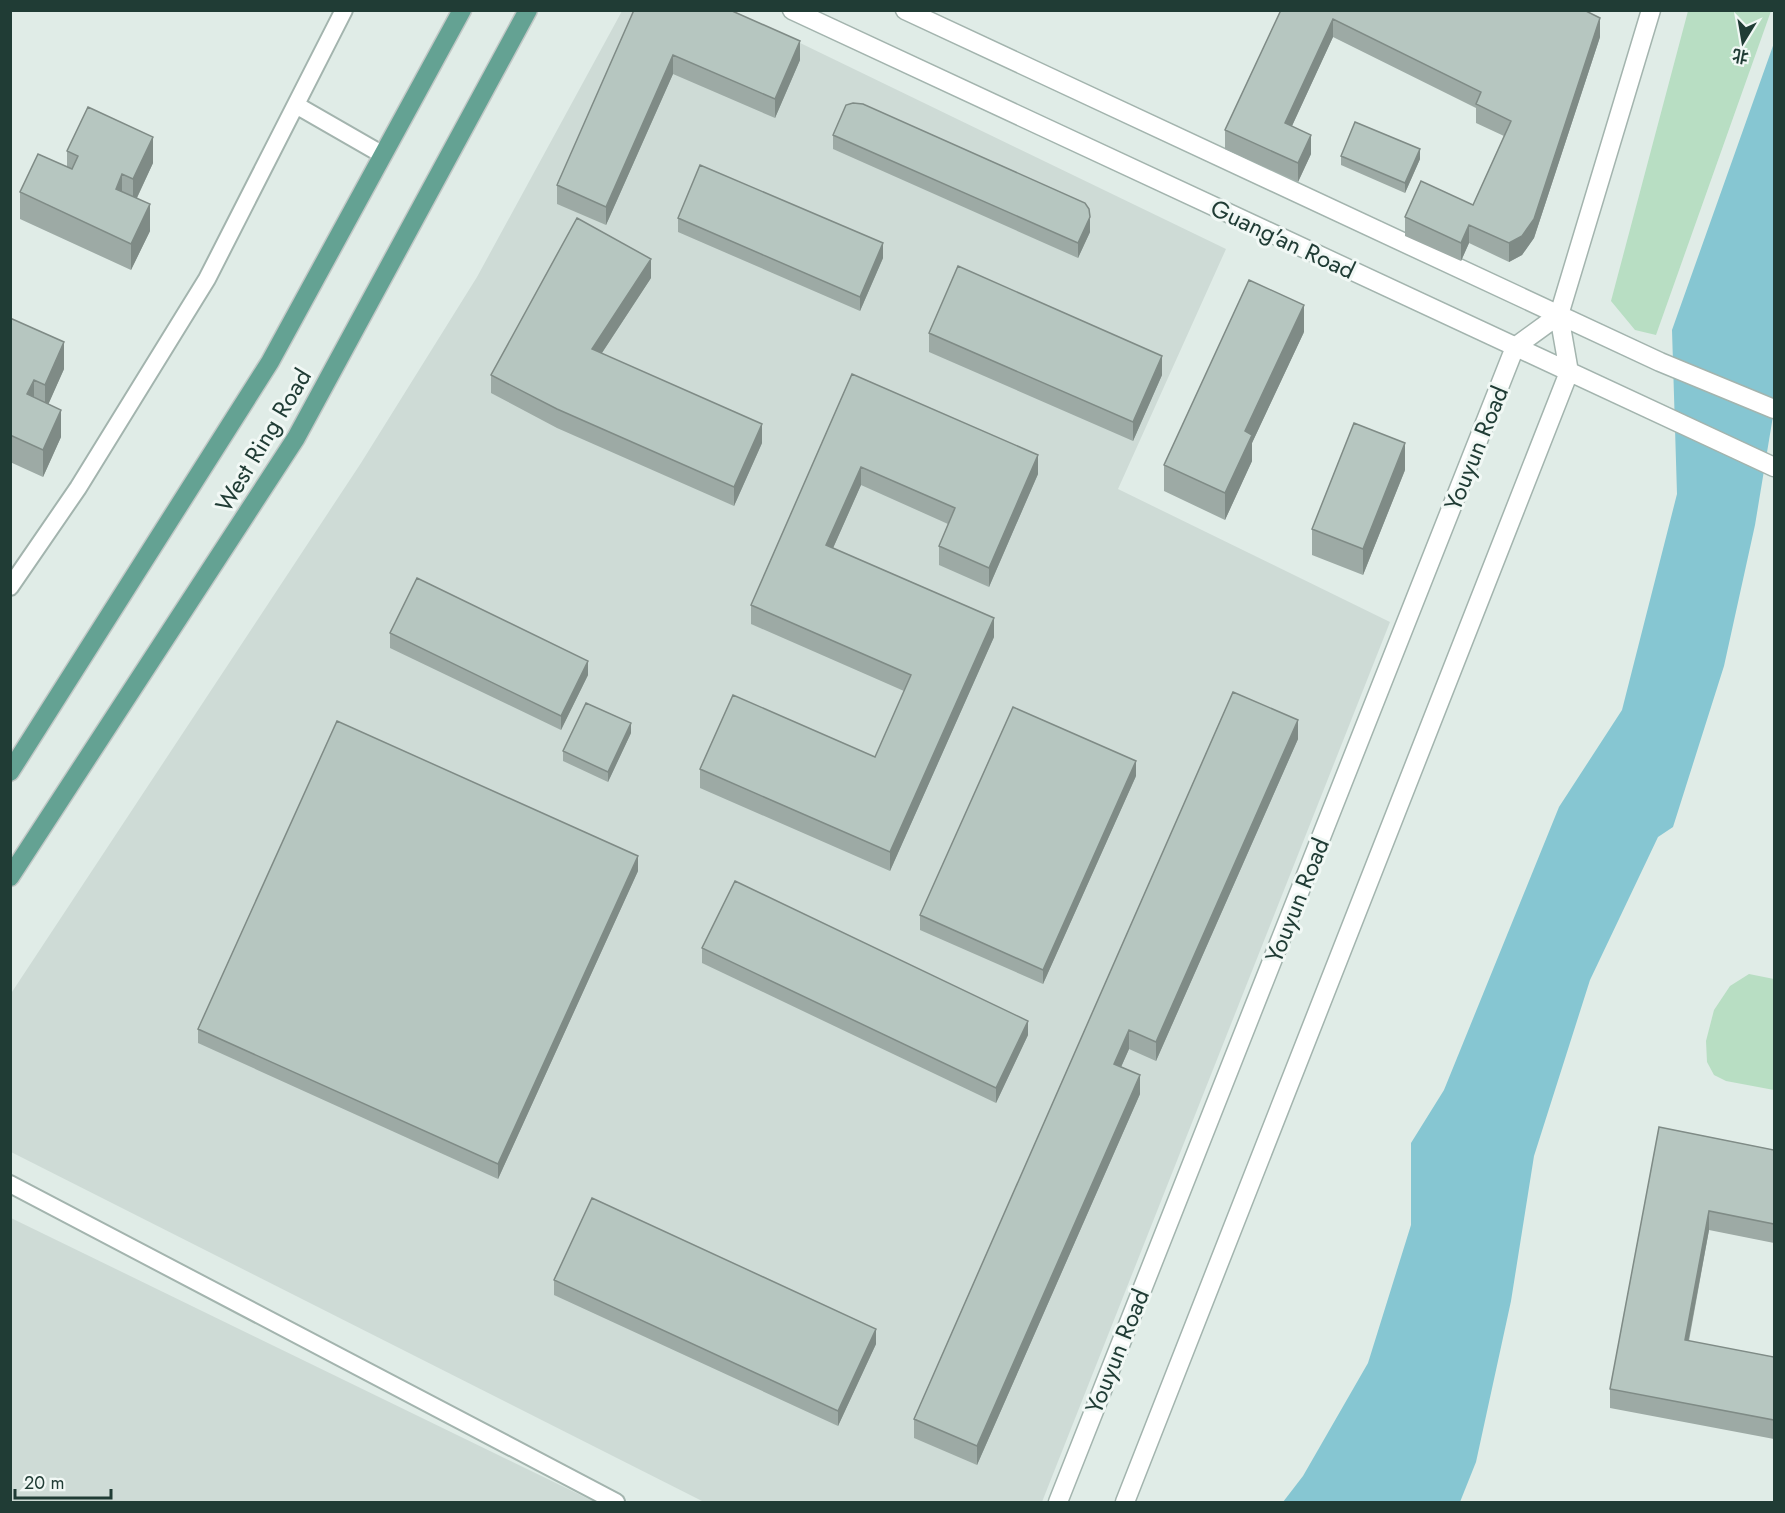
<svg xmlns="http://www.w3.org/2000/svg" width="1785" height="1513" font-family="Jost,'Noto Sans SC',sans-serif">
	<style>
		.built { fill: #cedbd6 }
		.green { fill: #b8dec3 }
		.water { fill: #86c6d2 }
		.lines { fill: none; stroke-linecap: round; stroke-linejoin: round }
		.service-casing { stroke: #a3b4ae; stroke-width: 20 }
		.tertiary-casing { stroke: #a3b4ae; stroke-width: 21 }
		.primary-casing { stroke: #c1c8c6; stroke-width: 21 }
		.service { stroke: #fff; stroke-width: 16 }
		.tertiary { stroke: #fff; stroke-width: 18 }
		.primary { stroke: #64a293; stroke-width: 18 }
		.wall { fill: #9daaa5 }
		.shaded-wall { fill: #7f8b86 }
		.building { fill: #b6c6c0; stroke: #7f8b86; stroke-width: 1.5 }
		.labels { text-anchor: middle; dominant-baseline: central; stroke-width: 6; stroke-linejoin: round; paint-order: stroke }
		.street-label { font-size: 24px; fill: #203c35; stroke: #f1f8f5 }
	</style>
	<rect width="100%" height="100%" fill="#e0ece7"/>
	<path class="built" d="M622 11H734L1226 249 1118 489 1390 622 1042 1502H704L11 1152 10 995 361 463 477 277Z
		M11 1218 595 1502H11Z"/>
	<path class="green" d="M1688 11H1771L1656 335 1635 330 1611 301Z
		M1749 974 1774 979V1090L1726 1081 1714 1075 1707 1062 1706 1041 1714 1010 1730 986Z"/>
	<path class="water" d="M1774 43V410L1755 525 1724 666 1673 827 1658 837 1590 980 1534 1156 1511 1301 1476 1462 1460 1502H1283L1303 1476 1368 1363 1411 1225V1143L1444 1090 1559 807 1622 710 1677 494 1672 330Z"/>
	<g class="lines">
		<defs>
			<path id="service" d="M296 105 383 155
				M10 587 78 488 207 279 344 10
				M10 1184 616 1502"/>
			<path id="tertiary" d="M792 10 1774 467
				M905 10 1660 362 1774 409
				M1058 1502 1515 347 1559 315
				M1125 1502 1569 372 1559 315 1651 10"/>
			<path id="primary" d="M10 772 270 362 462 10
				M10 877 296 438 528 10"/>
		</defs>
		<use href="#service" class="service-casing"/>
		<use href="#tertiary" class="tertiary-casing"/>
		<use href="#primary" class="primary-casing"/>
		<use href="#service" class="service"/>
		<use href="#tertiary" class="tertiary"/>
		<use href="#primary" class="primary"/>
	</g>
	<path class="wall" d="M634 10 800 60 775 118 673 74 606 225 557 204V185Z
		M1281 10 1600 37 1534 238 1522 255 1509 262 1469 243 1461 261 1405 236V217L1473 205 1504 136 1476 123V108L1333 37 1292 126 1311 154 1298 182 1225 149V130Z
		M833 135 1090 232 1078 258 833 149Z
		M67 151 153 163 137 198 150 231 131 270 20 219V192L67 167Z
		M1341 156 1420 159 1405 193 1341 165Z
		M678 218 883 258 860 311 678 232Z
		M651 278 602 353 762 443 734 506 557 428 491 393V375Z
		M10 318 64 369 48 404 61 437 43 477 10 462Z
		M1304 332 1252 443V461L1225 520 1164 491V465Z
		M929 333 1162 375 1133 441 929 352Z
		M852 374 1038 474 989 587 939 565V546L948 524 861 485 833 548 994 637 890 871 700 788V769L875 757 904 691 751 624V605Z
		M1405 470 1363 575 1312 555V529Z
		M390 633 588 675 561 730 390 648Z
		M1233 692 1298 739 1156 1061 1129 1049 1121 1067 1140 1094 977 1465 914 1438V1419Z
		M631 733 608 782 563 761V751Z
		M1136 776 1043 984 920 930V915Z
		M638 871 498 1179 198 1043V1029Z
		M702 948 1028 1035 996 1103 702 963Z
		M1659 1127 1774 1150V1243L1709 1230 1689 1341 1774 1357V1439L1610 1408V1389Z
		M554 1280 876 1344 838 1426 554 1295Z"/>
	<path class="shaded-wall" d="M1600 18V37L1534 238 1522 255 1509 262V243Z
		M1333 19V37L1285 141V123Z
		M800 41V60L775 118V99Z
		M673 55V74L606 225V207Z
		M1311 135V154L1298 182V163Z
		M153 137V163L133 206V179Z
		M1420 149V159L1405 193V183Z
		M122 174V201L116 189Z
		M150 204V231L131 270V244Z
		M1090 217V232L1078 258V243Z
		M1469 225V243L1461 261V243Z
		M883 243V258L860 311V297Z
		M651 259V278L592 368V349Z
		M1304 305V332L1252 443V461L1225 520V493L1245 431Z
		M64 342V369L45 412V385Z
		M1162 356V375L1133 441V422Z
		M34 380V407L27 394Z
		M61 410V437L43 477V450Z
		M762 424V443L734 506V487Z
		M1405 443V470L1363 575V549Z
		M1038 455V474L989 587V568Z
		M861 467V485L826 564V545Z
		M994 618V637L890 871V852Z
		M588 661V675L561 730V716Z
		M1298 720V739L1156 1061V1042Z
		M631 723V733L608 782V772Z
		M1136 761V776L1043 984V970Z
		M638 856V871L498 1179V1164Z
		M1028 1021V1035L996 1103V1088Z
		M1129 1030V1049L1114 1083V1064Z
		M1140 1075V1094L977 1465V1446Z
		M1709 1211V1230L1685 1359V1340Z
		M876 1329V1344L838 1426V1411Z"/>
	<path class="building" d="M634 10H730L800 41 775 99 673 55 606 207 557 185Z
		M1281 10H1584L1600 18 1534 219 1522 236 1509 243 1469 225 1461 243 1405 217 1421 181 1473 205 1511 121 1476 104 1481 92 1333 19 1285 123 1311 135 1298 163 1225 130Z
		M853 103 863 104 1085 203 1089 209 1090 217 1078 243 833 135 846 105Z
		M88 107 153 137 133 179 122 174 116 189 150 204 131 244 20 192 38 154 72 169 78 156 67 151Z
		M1355 122 1420 149 1405 183 1341 156Z
		M700 165 883 243 860 297 678 218Z
		M577 218 651 259 592 349 762 424 734 487 557 409 491 375Z
		M958 266 1162 356 1133 422 929 333Z
		M1249 280 1304 305 1245 431 1252 435 1225 493 1164 465Z
		M10 318 64 342 45 385 34 380 27 394 61 410 43 450 10 435Z
		M852 374 1038 455 989 568 939 546 955 508 861 467 826 545 994 618 890 852 700 769 733 695 875 757 911 675 751 605Z
		M1354 423 1405 443 1363 549 1312 529Z
		M417 578 588 661 561 716 390 633Z
		M1233 692 1298 720 1156 1042 1129 1030 1114 1064 1140 1075 977 1446 914 1419Z
		M586 703 631 723 608 772 563 751Z
		M1013 707 1136 761 1043 970 920 915Z
		M337 721 638 856 498 1164 198 1029Z
		M735 881 1028 1021 996 1088 702 948Z
		M1659 1127 1774 1150V1224L1709 1211 1685 1340 1774 1357V1420L1610 1389Z
		M592 1198 876 1329 838 1411 554 1280Z"/>
	<g class="labels">
		<g class="street-label">
			<text transform="translate(1283 239) rotate(25)">Guang'an Road</text>
			<text transform="translate(263 440) rotate(-59)">West Ring Road</text>
			<text transform="translate(1476 448) rotate(-68)">Youyun Road</text>
			<text transform="translate(1297 900) rotate(-68)">Youyun Road</text>
			<text transform="translate(1117 1351) rotate(-68)">Youyun Road</text>
		</g>
	</g>
	<rect width="1785" height="1513" fill="none" stroke="#203c35" stroke-width="24"/>
	<g transform="translate(1743 42) rotate(191)" stroke="#f1f8f5" stroke-width="4.5" paint-order="stroke">
	<path d="M0-4.5L10 22L0 15L-10 22Z" fill="#203c35"/>
	<text y="-9" font-size="16" font-weight="bold" text-anchor="middle" fill="#203c35">北</text>
	</g>
	<path d="M15 1489v9h96v-9" fill="none" stroke="#203c35" stroke-width="3"/>
	<text x="24" y="1489" font-size="18" fill="#203c35" stroke="#f1f8f5" stroke-width="4.5" paint-order="stroke">20 m</text>
</svg>
